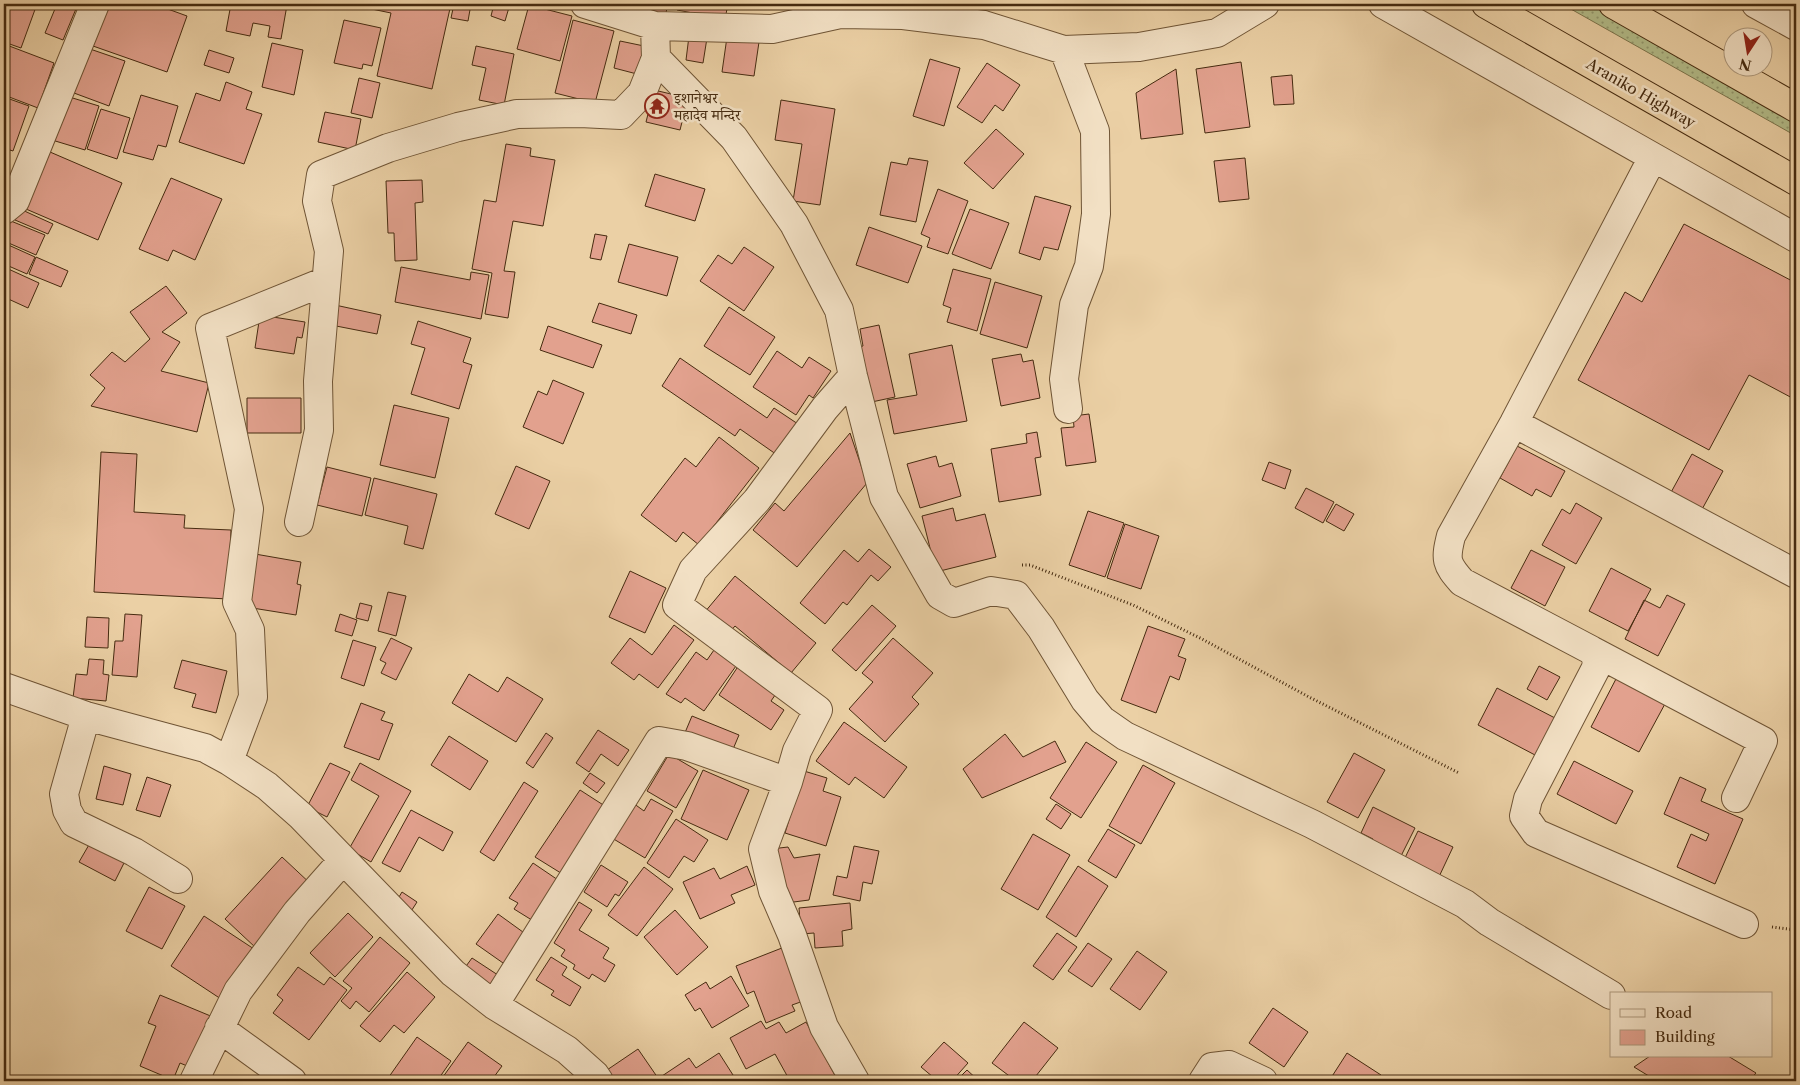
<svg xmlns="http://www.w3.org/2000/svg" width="1800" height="1085" font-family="'Libre Caslon Text','Noto Serif Devanagari',serif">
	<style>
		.grass { fill: url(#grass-dots); stroke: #7c744c }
		.building { fill: #e2a18e; stroke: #462b10 }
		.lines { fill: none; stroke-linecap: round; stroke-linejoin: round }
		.minor-casing { stroke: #6f5435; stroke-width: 30 }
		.highway-casing { stroke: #462b10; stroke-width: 30 }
		.path { stroke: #462b10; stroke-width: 3; stroke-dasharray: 1 2.5; stroke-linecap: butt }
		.minor { stroke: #f2e0c4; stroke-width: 28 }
		.highway { stroke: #ebd0a5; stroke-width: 28 }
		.labels { text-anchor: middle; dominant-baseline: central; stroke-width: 5; stroke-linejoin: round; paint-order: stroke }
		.street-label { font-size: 15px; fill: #462b10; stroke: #f2e0c4 }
		.poi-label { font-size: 15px; fill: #462b10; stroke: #f2e0c4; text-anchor: start }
	</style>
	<defs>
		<pattern id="grass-dots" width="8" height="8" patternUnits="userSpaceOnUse" patternTransform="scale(1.25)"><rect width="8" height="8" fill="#b3bc89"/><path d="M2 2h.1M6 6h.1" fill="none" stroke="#93996f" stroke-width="1.8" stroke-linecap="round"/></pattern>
	</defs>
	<rect width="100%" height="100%" fill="#ebd0a5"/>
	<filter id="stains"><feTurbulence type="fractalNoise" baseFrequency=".004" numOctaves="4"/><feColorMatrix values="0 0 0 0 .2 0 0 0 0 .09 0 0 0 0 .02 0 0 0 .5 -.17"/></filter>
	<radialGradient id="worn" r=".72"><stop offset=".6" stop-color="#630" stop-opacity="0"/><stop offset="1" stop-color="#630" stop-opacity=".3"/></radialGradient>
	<path class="grass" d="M1562 4H1596L1796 117V136Z"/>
	<path class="building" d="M5 4H37L21 48 4 42V8Z
		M57 4H78L63 40 45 33Z
		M109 4H154L187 16 167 72 93 46Z
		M231 4 287 5 281 39 268 37 270 26 253 23 250 36 226 31Z
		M362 4H451L432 89 377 76 391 13 362 7Z
		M454 4H471L468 21 451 18Z
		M494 4H510L505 21 491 16Z
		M622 4H668L665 17Z
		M678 4H728L725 19 677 10Z
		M529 5 572 16 560 61 517 49Z
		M344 20 381 28 372 66 363 64 362 69 334 63Z
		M573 20 614 31 595 103 555 93Z
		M689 36 707 38 703 63 686 60Z
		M727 37 759 42 754 76 722 72Z
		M620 41 644 46 637 74 614 68Z
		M272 43 303 50 294 95 262 87Z
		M4 44 54 63 38 108 4 95Z
		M476 46 514 54 504 105 479 100 486 68 472 65Z
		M90 49 125 61 109 106 74 93Z
		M209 50 234 58 229 73 204 65Z
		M930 59 960 68 944 126 913 116Z
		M1241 62 1250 127 1205 133 1196 69Z
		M987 63 1020 85 1003 111 995 105 982 123 957 107Z
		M1176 69 1183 134 1141 139 1136 93Z
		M1292 75 1294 104 1274 105 1271 77Z
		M359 78 380 83 372 118 351 113Z
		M226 82 252 92 246 109 262 114 244 164 179 142 196 93 220 101Z
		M654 90 688 98 680 130 646 122Z
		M141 95 178 106 166 147 158 145 153 160 123 152Z
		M66 96 99 106 85 150 52 140Z
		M4 97 29 106 13 151 4 148Z
		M781 100 835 109 820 205 793 201 802 144 775 140Z
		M101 109 130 118 117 159 87 149Z
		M325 112 361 119 355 150 318 142Z
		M996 129 1024 154 993 189 964 163Z
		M506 144 531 148 530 156 555 160 543 226 513 221 504 271 515 272 508 318 485 314 492 273 472 269 484 200 496 202Z
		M4 148 10 150 4 168Z
		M50 152 122 183 98 240 26 209Z
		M909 158 928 161 916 222 880 215 891 162 907 165Z
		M1245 158 1249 199 1219 202 1214 161Z
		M655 174 705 189 695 221 645 206Z
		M171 178 222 199 195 260 173 250 168 261 139 249Z
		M422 180 423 202 415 203 417 260 395 261 394 233H388L386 181Z
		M938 189 968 201 948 254 927 247 930 238 921 234Z
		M1035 196 1071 206 1058 250 1044 247 1040 260 1019 253Z
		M20 209 53 224 48 234 15 220Z
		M970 209 1009 223 991 269 952 254Z
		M6 219 45 235 36 255 4 241V225Z
		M1684 224 1796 283V400L1749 375 1709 450 1578 380 1625 292 1642 302Z
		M869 227 922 246 908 283 856 265Z
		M595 234 607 236 601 260 590 258Z
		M4 243 35 257 27 274 4 264Z
		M629 244 678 257 667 296 618 282Z
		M744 247 774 267 744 311 700 281 718 255 732 264Z
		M36 257 68 271 61 287 29 274Z
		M4 267 39 283 28 308 4 297Z
		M401 267 470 280 471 272 489 275 481 319 395 302Z
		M953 269 991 279 977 331 947 322 951 308 943 305Z
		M995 282 1042 296 1027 348 980 334Z
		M166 286 187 313 162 332 180 342 161 371 209 383 197 432 91 406 105 388 90 375 112 352 125 362 150 339 130 312Z
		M599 303 637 315 631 334 592 322Z
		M335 305 381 315 377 334 331 325Z
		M729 307 775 337 750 375 704 346Z
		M260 315 305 322 302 338 297 337 294 354 255 348Z
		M418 321 471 338 463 362 472 365 459 409 411 394 425 348 411 344Z
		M879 325 895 397 867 403 855 348 863 346 860 329Z
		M548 326 602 345 593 368 540 350Z
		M952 345 967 421 894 434 887 400 917 395 909 354Z
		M777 351 802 368 809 357 831 371 813 398 809 395 796 415 753 387Z
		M1021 354 1023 362 1033 360 1040 398 1001 406 992 359Z
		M680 358 767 418 774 408 801 426 780 457 740 429 735 436 662 386Z
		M553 380 584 393 563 444 523 427 538 391 547 395Z
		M247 398H301V433H247Z
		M394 405 449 418 435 478 380 465Z
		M1089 414 1096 462 1066 466 1061 428 1074 427 1073 416Z
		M1037 432 1041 457 1035 458 1041 495 999 502 991 449 1027 443 1026 434Z
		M850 433 867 483 797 567 753 530 775 503 784 511Z
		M719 437 759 468 699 545 683 532 676 542 641 515 685 458 696 467Z
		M1517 446 1565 471 1551 497 1536 489 1532 496 1500 478Z
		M101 452 137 454 134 512 185 515 184 528 231 530 228 599 94 592Z
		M1692 454 1723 471 1700 513 1669 496Z
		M936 456 939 467 952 463 961 496 920 508 907 464Z
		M1269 462 1291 470 1285 489 1262 480Z
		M516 466 550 481 529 529 495 514Z
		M327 467 371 478 362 516 317 505Z
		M374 478 437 494 423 549 404 544 408 526 365 515Z
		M1306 488 1334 502 1323 523 1295 508Z
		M1576 503 1602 518 1576 564 1542 545 1562 509 1570 514Z
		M1336 504 1354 514 1344 531 1326 521Z
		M953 508 956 521 985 514 996 557 936 572 922 516Z
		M1088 511 1124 523 1105 577 1069 565Z
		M1125 524 1159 536 1141 589 1107 578Z
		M869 549 891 567 878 581 871 575 847 605 843 602 825 624 800 603 844 550 858 562Z
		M1531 550 1565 567 1545 606 1511 588Z
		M255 554 301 562 297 584 301 585 296 615 246 607Z
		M1611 568 1651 589 1628 631 1589 611Z
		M630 571 666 588 645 633 609 617Z
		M735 576 816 643 791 673 735 626 729 633 704 613Z
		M388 592 406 596 396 636 378 631Z
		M1667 595 1685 604 1658 656 1625 639 1644 600 1660 608Z
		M360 603 372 606 368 621 356 618Z
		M872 605 896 626 856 671 832 650Z
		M125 614 142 615 137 677 112 675 115 641H123Z
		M340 614 357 620 352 636 335 631Z
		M87 617 109 618 108 648 85 647Z
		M674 625 694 640 658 688 639 674 634 680 611 663 630 638 652 655Z
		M1148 626 1185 639 1178 656 1186 659 1179 680 1170 676 1156 713 1121 700Z
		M391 638 412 648 396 680 381 673 386 663 380 660Z
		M893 638 933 673 912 697 919 704 885 742 849 709 873 682 862 673Z
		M353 640 376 647 364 686 341 678Z
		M714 650 736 666 704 711 685 698 681 703 666 694 696 652 707 660Z
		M89 659 104 660 103 674 109 675 106 701 73 698 76 674 87 675Z
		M182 660 227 671 216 713 192 707 196 694 174 688Z
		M741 662 780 688 771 701 784 710 771 730 719 695Z
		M1539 666 1560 677 1547 700 1527 689Z
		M469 674 498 692 507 677 543 699 516 742 452 703Z
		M1617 677 1666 702 1639 752 1591 727Z
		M1497 688 1555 718 1535 755 1478 725Z
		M361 703 385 712 381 720 393 724 379 760 344 747Z
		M692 716 739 735 731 754 684 735Z
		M844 722 907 767 884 798 855 777 849 785 816 761Z
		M598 730 629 750 618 766 601 754 589 772 576 763Z
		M546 733 553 738 533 768 526 763Z
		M1005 734 1023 757 1055 741 1066 762 982 798 963 769Z
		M449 736 488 761 470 790 431 765Z
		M1086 742 1117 762 1081 818 1050 798Z
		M1354 753 1385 770 1358 818 1327 802Z
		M669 754 698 771 676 808 647 791Z
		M1574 761 1633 791 1616 824 1557 794Z
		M330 763 350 772 327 817 307 807Z
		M360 763 411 791 371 862 349 849 379 796 351 780Z
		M1143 765 1175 783 1141 844 1109 826Z
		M104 766 131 774 123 805 96 799Z
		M703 770 749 790 727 840 681 819Z
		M804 771 827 778 823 791 841 797 826 846 785 833Z
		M590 773 605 783 597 793 583 783Z
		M147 777 171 785 160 817 136 810Z
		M1680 777 1706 789 1701 801 1743 819 1715 884 1677 867 1691 834 1706 841 1709 834 1664 814Z
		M524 782 538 791 494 861 480 852Z
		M580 790 608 808 564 875 535 857Z
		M651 799 673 811 645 858 612 838 633 803 644 811Z
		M1056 804 1071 814 1061 829 1046 819Z
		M1373 807 1415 828 1397 864 1368 849 1373 839 1361 833Z
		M411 810 453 832 443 851 419 837 400 872 382 863Z
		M676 819 708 840 694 862 684 856 669 878 647 863Z
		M1108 829 1135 845 1116 878 1088 861Z
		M1418 831 1453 847 1437 881 1402 864Z
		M1033 834 1070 855 1038 910 1001 889Z
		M90 843 125 861 115 881 79 862Z
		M854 846 879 851 872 884 863 882 860 901 833 895 837 876 847 878Z
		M788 847 794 858 820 854 809 900 786 903 771 849Z
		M282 857 313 886 256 948 225 919Z
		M533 863 561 882 535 922 514 909 518 903 509 898Z
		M601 865 628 882 619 896 615 894 607 907 584 892Z
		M747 866 755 885 731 895 735 903 700 919 683 882 714 868 720 879Z
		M1078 866 1108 886 1076 937 1046 917Z
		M644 867 673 889 637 936 608 915Z
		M149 887 185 906 162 949 126 931Z
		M402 892 417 902 408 916 393 907Z
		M579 902 592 910 579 930 609 948 603 958 615 965 605 982 592 974 589 979 573 969 575 965 561 956 565 950 554 943Z
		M850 903 852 929 842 931 843 946 815 948 814 933 801 934 799 908Z
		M675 910 708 947 677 975 644 937Z
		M348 913 373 937 335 977 310 953Z
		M498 914 534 940 513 970 476 944Z
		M204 916 254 949 221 999 171 966Z
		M1057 933 1077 947 1053 980 1033 966Z
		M380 937 410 963 369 1012 356 1001 350 1009 341 1001 352 988 343 981Z
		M1088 943 1112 959 1092 987 1068 971Z
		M787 946 809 999 792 1005 795 1011 766 1023 754 991 747 994 736 966Z
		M1137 951 1167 972 1140 1010 1110 989Z
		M551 957 567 967 562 975 581 987 570 1006 551 995 554 991 536 980Z
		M472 958 501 977 490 993 461 973Z
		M298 967 324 985 330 977 347 990 309 1040 273 1013 283 1000 277 995Z
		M407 972 435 997 404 1033 394 1025 380 1042 360 1026Z
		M731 976 749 1006 712 1028 700 1008 695 1011 685 995 706 982 710 989Z
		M160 995 213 1017 192 1068 180 1063 173 1080 140 1066 156 1026 148 1023Z
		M1273 1008 1308 1032 1284 1067 1249 1043Z
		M761 1021 766 1029 779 1022 786 1033 806 1022 838 1081H790L775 1054 746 1069 730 1038Z
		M1024 1022 1058 1048 1032 1081H1016L992 1063Z
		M417 1037 451 1061 437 1081H386Z
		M468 1042 502 1066 491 1081H440Z
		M944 1042 968 1063 952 1081H929L933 1077 921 1067Z
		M638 1049 660 1081H611L604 1072Z
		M719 1053 733 1075 724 1081H662L659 1078 689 1058 696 1068Z
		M1347 1053 1381 1075 1377 1081H1329Z
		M1650 1056H1728L1756 1073 1749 1081H1657L1634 1067Z
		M967 1070 979 1081H956Z
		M1039 1077 1045 1081H1035Z"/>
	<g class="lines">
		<defs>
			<path id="minor" d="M585 4 655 26 772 29 840 14 903 15 984 25 1064 50 1139 47 1217 33 1265 4
				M1383 4 1796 238
				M1756 4 1796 26
				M655 26 656 58 734 138 794 224 839 310 853 376 884 497 940 595 954 603 991 591 1016 595 1041 628 1085 700 1102 720 1125 736 1312 824 1465 904 1489 922 1611 995
				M1064 50 1095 131 1096 214 1089 266 1074 305 1064 379 1068 409
				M1653 157 1514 423 1451 536C1445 560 1446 564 1462 582L1591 650 1597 658 1596 668 1528 799 1524 816 1536 833 1744 924
				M4 210 15 201 95 4
				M1514 423 1796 574
				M299 522 319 430 318 381 329 251 317 201 321 175 388 148 458 127 517 114 580 113 621 115 642 93 656 58
				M1591 650 1763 741 1736 798
				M4 687 86 716 205 748 229 761 267 786 301 816 453 973 494 1005 567 1050 595 1075 599 1081
				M86 716 64 794 67 810 74 823 134 852 178 879
				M229 761 253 697 250 630 237 602 249 509 210 328 326 281
				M788 782 797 751 818 710 677 605 693 570 757 500 825 408 853 376
				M494 1005 659 741 687 746 788 782 763 849 773 891 792 935 824 1027 855 1081
				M219 1028 292 1081
				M194 1081 238 991 297 912 343 860
				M1203 1081 1212 1067 1229 1065 1263 1081"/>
			<path id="highway" d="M1486 4 1796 181
				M1613 4 1796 108"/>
		</defs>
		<use href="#minor" class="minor-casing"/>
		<use href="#highway" class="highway-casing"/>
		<path class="path" d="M1022 565H1030L1133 605 1202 639 1309 697 1459 773
			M1772 927 1796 930"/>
		<use href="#minor" class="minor"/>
		<use href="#highway" class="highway"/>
	</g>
	<defs>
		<symbol id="temple-ring" viewBox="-11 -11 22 22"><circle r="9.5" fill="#f2e0c4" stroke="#8f2418" stroke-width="1.5"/><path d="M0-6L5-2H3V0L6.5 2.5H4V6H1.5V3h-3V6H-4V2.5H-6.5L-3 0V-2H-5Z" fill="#8f2418"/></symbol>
	</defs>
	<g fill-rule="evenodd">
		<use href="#temple-ring" x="643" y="92" width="28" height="28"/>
	</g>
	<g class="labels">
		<g class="street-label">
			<text transform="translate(1641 93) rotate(30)">Araniko Highway</text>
		</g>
		<g class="poi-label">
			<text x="674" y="97">इशानेश्वर<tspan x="674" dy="17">महादेव मन्दिर</tspan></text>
		</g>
	</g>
	<rect width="1800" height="1085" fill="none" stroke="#ebd0a5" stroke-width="20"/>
	<rect x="5" y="5" width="1790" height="1075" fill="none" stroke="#462b10" stroke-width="2.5"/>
	<rect x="10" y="10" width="1780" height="1065" fill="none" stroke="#462b10"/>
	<rect x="1610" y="992" width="162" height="65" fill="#f2e0c4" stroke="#ad987c"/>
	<rect x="1620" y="1009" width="25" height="8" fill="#f2e0c4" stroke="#ad987c"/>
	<text x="1655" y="1018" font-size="15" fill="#462b10">Road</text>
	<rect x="1620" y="1030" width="25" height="15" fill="#e2a18e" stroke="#ad987c"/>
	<text x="1655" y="1042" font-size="15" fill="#462b10">Building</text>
	<g transform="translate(1748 52) rotate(192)"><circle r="24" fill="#f2e0c4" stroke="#ad987c"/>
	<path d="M0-4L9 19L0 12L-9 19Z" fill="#8f2418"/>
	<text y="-8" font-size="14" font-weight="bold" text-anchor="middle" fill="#462b10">N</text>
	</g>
	<rect width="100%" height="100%" filter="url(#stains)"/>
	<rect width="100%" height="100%" fill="url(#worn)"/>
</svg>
